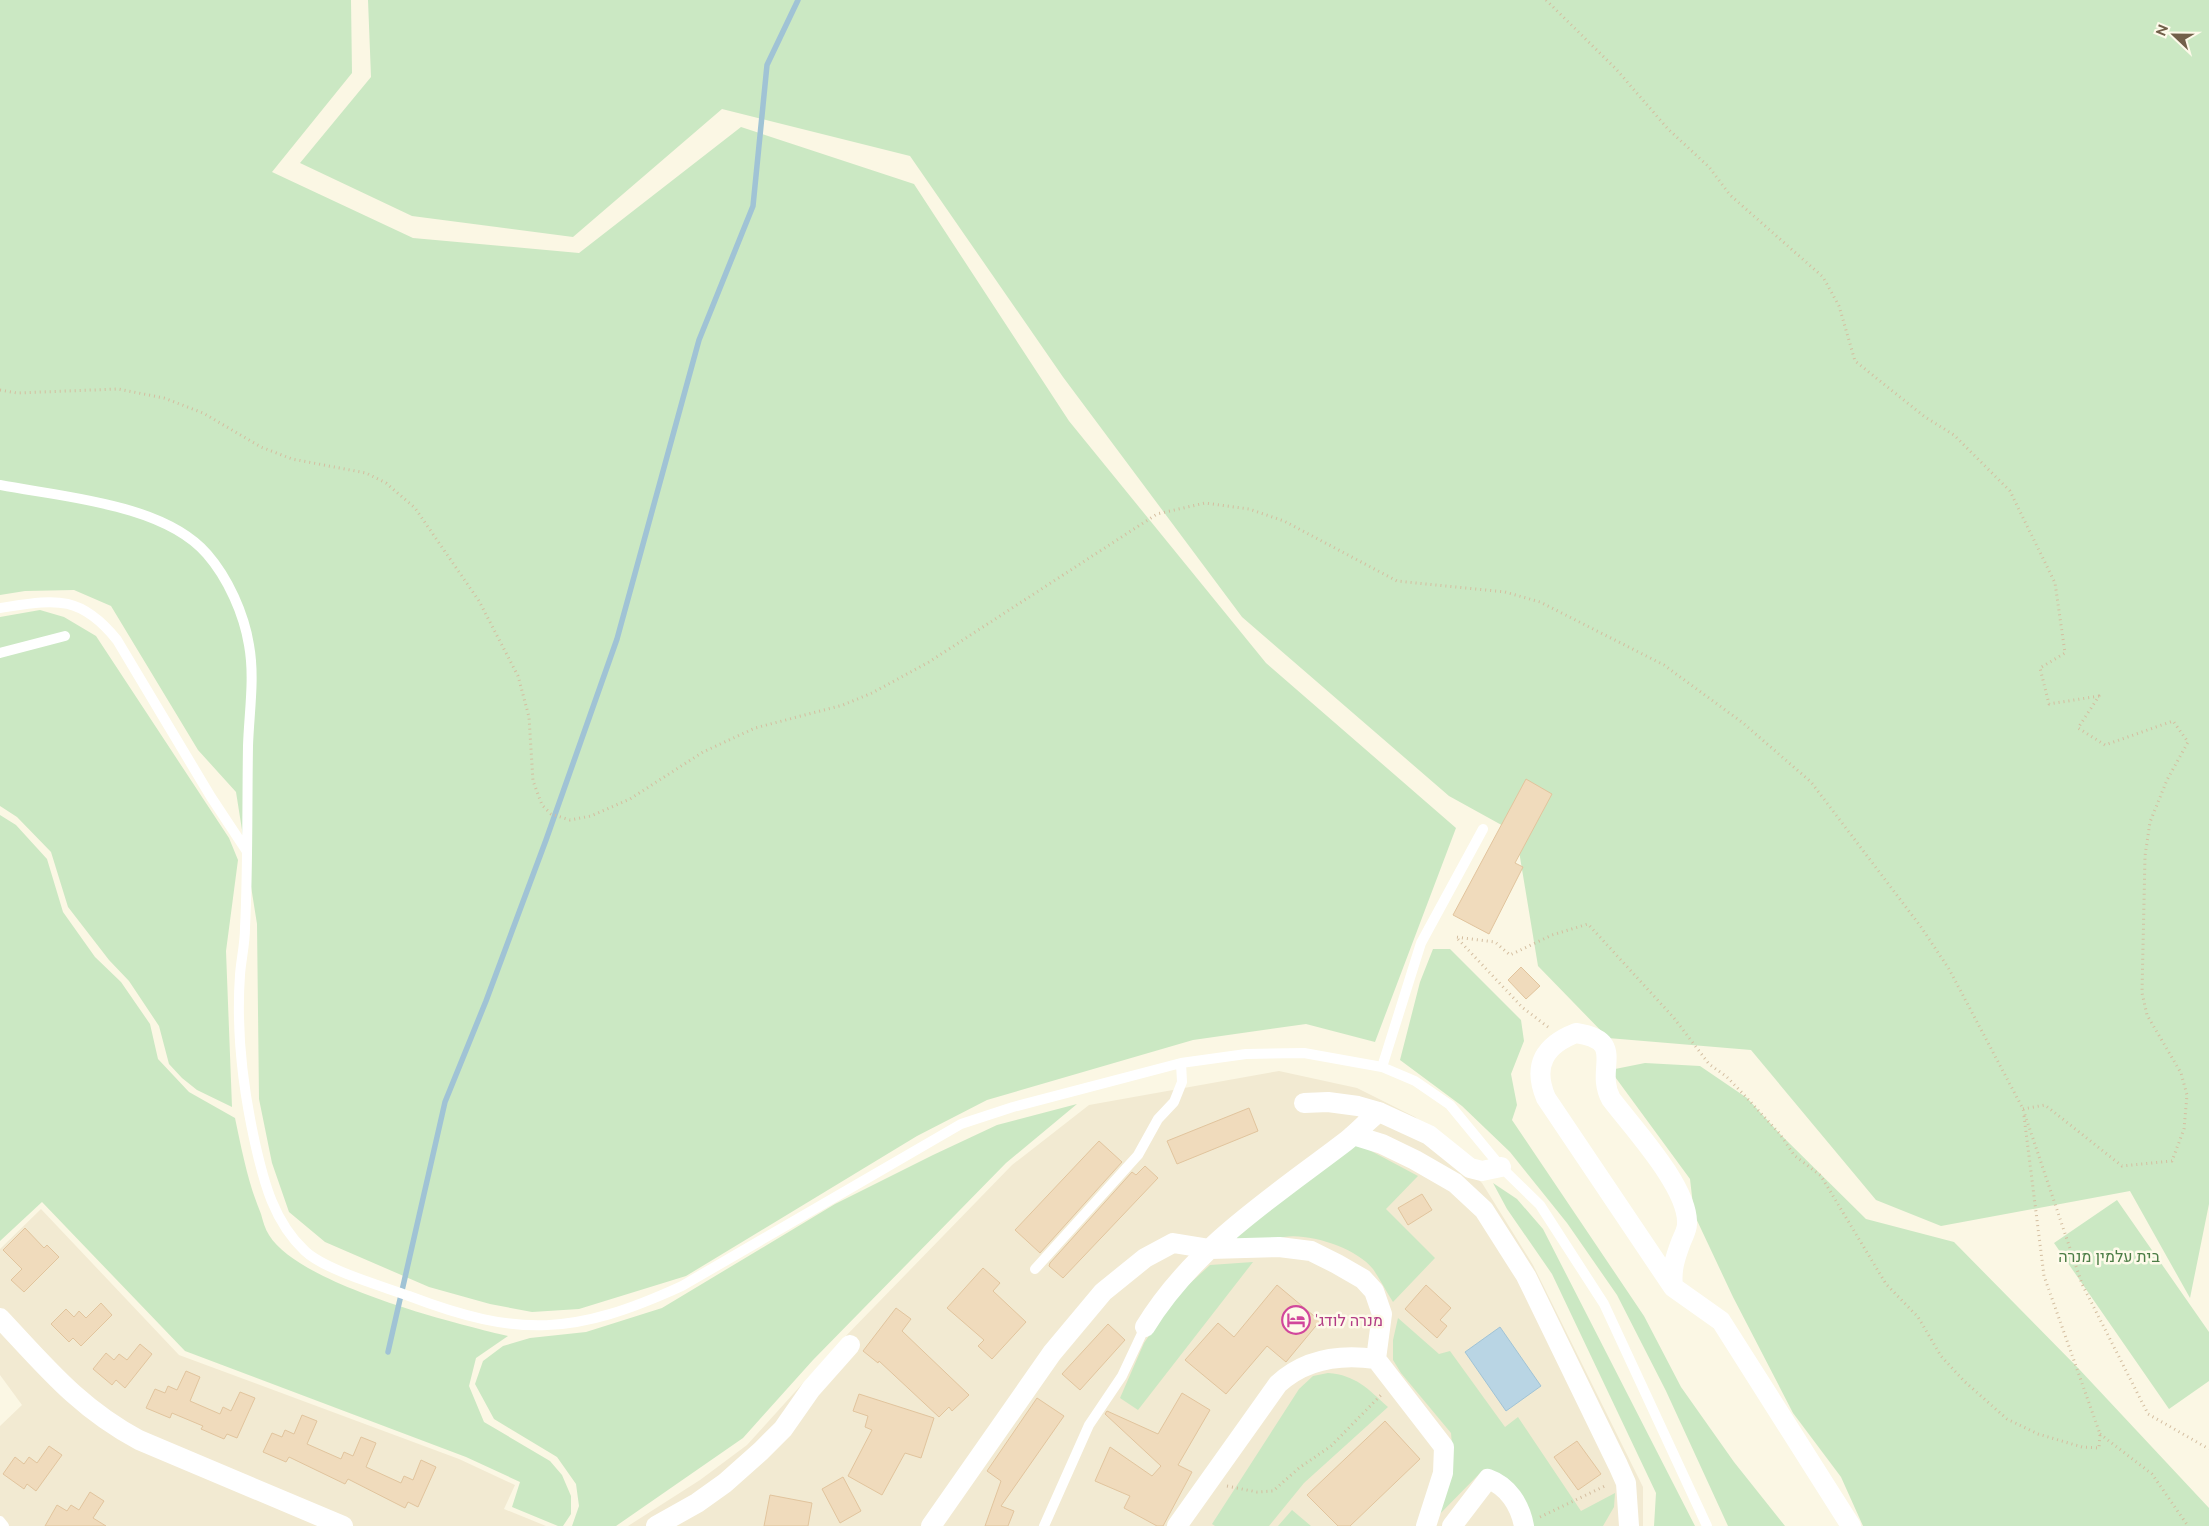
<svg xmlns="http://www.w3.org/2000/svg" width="2209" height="1526" font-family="Raleway,Heebo,sans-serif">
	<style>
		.residential { fill: #f2ead2 }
		.green { fill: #cbe8c3 }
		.water { fill: #b9d5e4; stroke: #a0c3d5 }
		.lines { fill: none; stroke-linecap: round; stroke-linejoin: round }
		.stream { stroke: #a0c3d5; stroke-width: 5.5 }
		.building { fill: #f0dbbc; stroke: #e1c49d }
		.path { stroke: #d4bea0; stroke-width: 3; stroke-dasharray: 1 4; stroke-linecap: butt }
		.lane { stroke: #fff; stroke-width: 10 }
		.street { stroke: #fff; stroke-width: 20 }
		.labels { text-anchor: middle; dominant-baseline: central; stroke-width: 5; stroke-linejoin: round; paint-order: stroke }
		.park-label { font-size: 16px; fill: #4c7d46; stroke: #fefaea }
		.hotel-label { font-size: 16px; fill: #b23c85; stroke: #fefaea; text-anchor: start }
	</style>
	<rect width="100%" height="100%" fill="#fbf7e4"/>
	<path class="residential" d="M1279 1071 1357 1088 1415 1117 1482 1183 1533 1265 1643 1487V1526H628L700 1480 747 1445 840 1342 1012 1165 1089 1105Z
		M41 1209 179 1355 459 1459 515 1485 504 1509 546 1526H0V1426L22 1405 0 1375V1249Z"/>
	<path class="green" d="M0 0H351L352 73 272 172 413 238 579 253 741 127 914 184 1069 421 1266 663 1456 828 1375 1042 1306 1024 1193 1040 987 1100 917 1136 686 1276 579 1309 532 1312 490 1304 429 1287 325 1242 289 1212 272 1163 259 1099 257 924 236 792 198 750 111 606 74 590 25 591 0 595Z
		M368 0H2209V1204L2190 1298 2130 1191 1941 1226 1876 1200 1751 1050 1608 1038 1538 966 1516 833 1449 796 1242 617 1063 377 910 156 722 109 573 237 412 216 300 163 371 77Z
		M40 610 64 617 96 636 229 838 238 860 226 951 232 1107 197 1090 182 1078 169 1064 159 1026 129 981 109 960 68 907 51 852 17 817 0 806V617Z
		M0 815 16 825 47 859 63 912 95 957 121 982 150 1024 158 1059 189 1092 235 1118C242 1151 248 1183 261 1214 263 1221 265 1229 269 1235 299 1284 452 1323 508 1336L476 1358 469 1386 484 1422 550 1461 562 1475 571 1496V1514L563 1526H558L512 1507 520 1482 466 1457 185 1351 42 1202 0 1241Z
		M1433 949H1450L1521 1020 1524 1041 1511 1074 1517 1105 1512 1120 1644 1316 1681 1387 1734 1462 1785 1526H1728L1666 1391 1617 1295 1567 1223 1510 1152 1462 1106 1400 1060 1420 982Z
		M1645 1063 1700 1066 1747 1098 1780 1134 1866 1219 1954 1242 2079 1369 2209 1508V1526H1863L1841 1477 1793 1413 1733 1297 1694 1214 1690 1179 1610 1070Z
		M1077 1104 1006 1163 813 1360 743 1438 616 1526H572L579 1506 576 1484 557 1457 494 1419 475 1384 483 1361 503 1346 530 1338 586 1332 662 1308 835 1204 933 1155 997 1125Z
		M1358 1144 1418 1176 1386 1209 1435 1258 1393 1302C1386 1291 1380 1279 1373 1269 1356 1248 1310 1233 1284 1237 1268 1239 1250 1245 1236 1238L1262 1209Z
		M1493 1183 1517 1199 1543 1229 1695 1526H1654L1656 1493 1552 1274 1507 1209Z
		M2117 1200 2209 1332V1381L2169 1409 2054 1243Z
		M1253 1262 1138 1410 1120 1398 1144 1343 1175 1297 1210 1265Z
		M1398 1318 1439 1354 1450 1351 1505 1427 1518 1417 1581 1511 1615 1493 1614 1507 1603 1526H1528C1518 1497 1517 1477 1484 1469L1432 1522 1453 1458 1451 1433 1401 1373 1393 1360V1340Z
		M1328 1373C1356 1375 1368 1389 1388 1407L1304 1483 1269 1526H1215L1212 1524 1299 1389 1313 1376Z
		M1292 1510 1311 1526H1278Z"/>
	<path class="water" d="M1500 1327 1541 1386 1506 1411 1465 1352Z"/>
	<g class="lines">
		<path class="stream" d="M388 1352 445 1102 486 1001 546 840 617 639 699 340 753 206 767 65 798 0"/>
	</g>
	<path class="building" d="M1526 779 1552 794 1515 863 1523 867 1489 934 1453 915Z
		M1521 967 1540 986 1526 999 1508 980Z
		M1249 1108 1258 1131 1177 1164 1167 1141Z
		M1099 1141 1122 1162 1040 1253 1015 1230Z
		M1145 1166 1158 1178 1063 1278 1049 1266 1050 1263 1132 1172 1136 1175Z
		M1422 1194 1432 1210 1408 1225 1398 1208Z
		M25 1228 44 1248 47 1245 59 1257 24 1292 11 1280 22 1269 3 1250Z
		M983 1268 1000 1283 993 1291 1026 1322 992 1359 978 1346 984 1340 947 1308Z
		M1277 1285 1320 1321 1286 1362 1267 1346 1226 1394 1185 1360 1218 1323 1234 1337Z
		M1426 1285 1451 1308 1440 1320 1447 1326 1437 1338 1405 1309Z
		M101 1303 112 1315 81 1346 73 1338 69 1342 51 1324 66 1309 74 1317 79 1311 86 1318Z
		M896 1308 911 1319 902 1331 969 1395 952 1411 949 1407 939 1417 879 1361 878 1363 863 1351Z
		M1108 1324 1125 1340 1080 1390 1062 1374Z
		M140 1344 152 1354 125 1388 116 1380 112 1385 93 1369 106 1353 114 1360 119 1354 127 1360Z
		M186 1371 200 1377 190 1401 220 1414 223 1407 231 1411 240 1392 255 1398 237 1438 227 1434 224 1439 201 1429 203 1426 172 1413 170 1418 146 1408 155 1389 165 1393 168 1386 177 1390Z
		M1182 1393 1210 1410 1178 1465 1192 1472 1163 1526H1157L1124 1508 1130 1496 1095 1481 1110 1447 1152 1476 1161 1466 1105 1414 1107 1411 1158 1434Z
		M859 1394 934 1418 921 1458 905 1453 882 1495 848 1476 872 1430 865 1427 868 1416 853 1411Z
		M1037 1398 1064 1416 1001 1506 1014 1511 1008 1526H985L1001 1481 987 1471Z
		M302 1415 317 1421 307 1444 341 1459 344 1452 353 1456 361 1437 376 1443 366 1467 401 1483 404 1476 413 1480 421 1460 436 1467 418 1507 408 1502 405 1508 348 1479 345 1484 289 1457 286 1462 263 1452 272 1433 282 1437 285 1430 294 1434Z
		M1385 1421 1420 1459 1350 1526H1338L1307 1495Z
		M1577 1441 1601 1474 1578 1490 1554 1457Z
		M49 1446 62 1455 36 1491 27 1484 24 1489 3 1474 15 1457 24 1464 29 1457 37 1463Z
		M843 1477 861 1511 840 1523 822 1489Z
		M90 1492 104 1501 93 1518 106 1526H45L57 1505 67 1511 71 1505 79 1510Z
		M770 1495 812 1503 808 1526H764Z"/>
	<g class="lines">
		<path class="path" d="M1546 0 1616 69 1668 129 1709 167 1730 195 1823 277 1839 306 1855 361 1925 417 1954 435 2010 491 2055 583 2065 653 2040 668 2049 704 2099 696 2078 728 2105 745 2173 721 2188 742 2167 780 2150 822 2145 856 2142 993 2147 1015 2181 1073 2187 1095 2184 1129 2172 1161 2122 1166 2045 1105 2023 1109
			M0 390 17 393 118 389 164 398 203 413 261 447 292 459 366 473 386 483 415 508 479 601 518 676 529 717 533 781 542 805 551 814 570 820 591 816 630 799 703 752 755 728 843 705 872 693 929 662 1157 514 1205 503 1249 509 1284 521 1397 581 1505 592 1540 602 1664 665 1743 723 1811 782 1921 927 1949 969 2023 1109 2082 1284 2148 1414 2209 1449
			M1548 1027 1523 1008 1456 937 1495 942 1510 955 1552 935 1588 924 1674 1018 1709 1064 1727 1077 1747 1098 1780 1134 1794 1155 1821 1176 1886 1284 1918 1317 1941 1356 1964 1381 2007 1419 2038 1434 2082 1447 2099 1448 2100 1434 2044 1276 2024 1116
			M2100 1434 2152 1474 2188 1526
			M1227 1486 1257 1492 1273 1491 1299 1468 1331 1446 1381 1395
			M1540 1517 1607 1485"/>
		<path class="lane" d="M0 485C63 497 164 504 207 554 228 578 244 614 249 645 255 678 249 713 248 746 247 807 248 868 245 928 245 944 241 960 240 975 236 1031 243 1089 255 1143 264 1183 274 1222 305 1251 325 1270 382 1286 409 1296 519 1338 575 1335 682 1286L961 1124 1013 1107 1181 1063 1246 1054 1304 1053 1382 1067 1415 1081 1450 1105 1501 1167 1540 1205 1604 1304 1707 1526
			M0 608C54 600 79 593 117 640L211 797 246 850
			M0 653 65 636
			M1382 1067 1421 943 1483 829
			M1035 1269 1138 1155 1158 1119 1174 1102 1182 1082 1181 1063
			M0 1521 4 1526
			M1044 1526 1089 1425 1122 1376 1145 1327"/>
		<path class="street" d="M1576 1033C1628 1041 1594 1068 1611 1099 1633 1128 1689 1188 1687 1224 1687 1230 1683 1237 1681 1242 1675 1258 1671 1270 1673 1287L1546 1098C1532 1065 1545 1045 1576 1033Z
			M1304 1103 1328 1102 1358 1106 1379 1112 1429 1135 1470 1168 1482 1171 1501 1167
			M1353 1135 1382 1144 1415 1160 1455 1183 1484 1210 1526 1276 1618 1465 1626 1483 1629 1526
			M1673 1287 1721 1321 1851 1526
			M0 1318C46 1367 79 1408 139 1440L343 1526
			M1145 1327C1193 1248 1273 1197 1345 1142 1357 1133 1367 1121 1379 1112
			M656 1526 697 1503 725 1483 761 1451 783 1429 811 1389 850 1345
			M931 1526 1052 1353 1103 1292 1145 1258 1173 1243 1210 1249 1279 1247 1311 1251 1337 1264 1363 1279 1374 1291 1382 1314 1376 1359
			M1177 1526 1278 1384C1305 1359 1341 1354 1376 1359L1444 1447 1443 1473 1426 1526
			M1452 1526 1488 1479C1508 1486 1520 1505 1524 1526"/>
	</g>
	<defs>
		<symbol id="hotel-ring" viewBox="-11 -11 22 22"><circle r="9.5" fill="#fefaea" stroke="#d1479c" stroke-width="1.5"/><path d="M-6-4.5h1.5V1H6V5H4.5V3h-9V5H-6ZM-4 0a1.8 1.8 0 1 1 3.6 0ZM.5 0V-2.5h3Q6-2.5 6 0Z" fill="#d1479c"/></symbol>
	</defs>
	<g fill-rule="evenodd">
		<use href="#hotel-ring" x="1280" y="1304" width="32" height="32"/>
	</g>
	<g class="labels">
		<g class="park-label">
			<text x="2109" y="1256">בית עלמין מנרה</text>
		</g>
		<g class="hotel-label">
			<text x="1315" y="1320">'מנרה לודג</text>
		</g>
	</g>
	<g transform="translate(2174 35) rotate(292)" stroke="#fefaea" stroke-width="4" paint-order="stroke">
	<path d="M0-4L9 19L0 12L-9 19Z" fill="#72604a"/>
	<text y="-8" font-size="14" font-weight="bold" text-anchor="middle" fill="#72604a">N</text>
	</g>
</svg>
